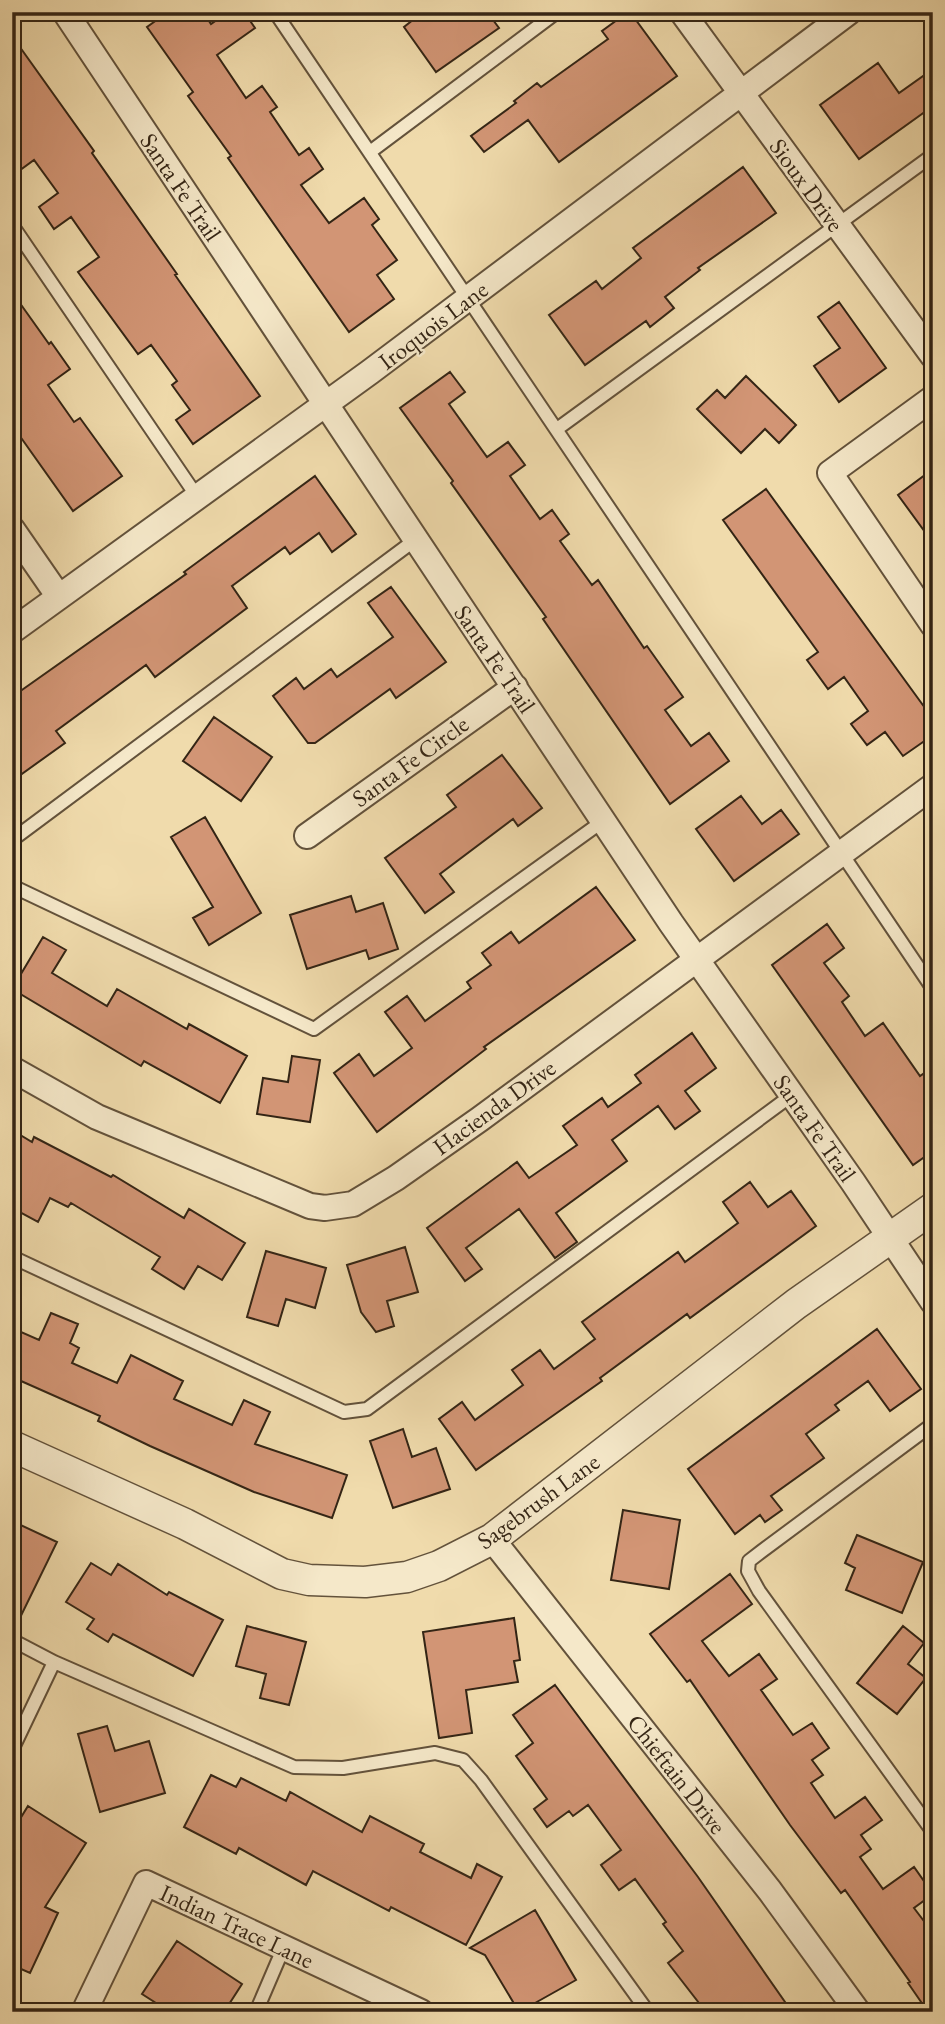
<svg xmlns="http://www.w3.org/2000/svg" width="945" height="2024" font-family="'EB Garamond',serif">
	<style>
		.building { fill: #d29575; stroke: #342515; stroke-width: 2 }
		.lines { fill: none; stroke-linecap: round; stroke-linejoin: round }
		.service-casing { stroke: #63523b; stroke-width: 16 }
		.minor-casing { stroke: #63523b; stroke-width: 28 }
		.tertiary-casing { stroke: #63523b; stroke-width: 33 }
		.service { stroke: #f5e8c9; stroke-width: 12 }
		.minor { stroke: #f5e8c9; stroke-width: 24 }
		.tertiary { stroke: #f5e8c9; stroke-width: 30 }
		.labels { text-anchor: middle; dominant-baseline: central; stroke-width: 5; stroke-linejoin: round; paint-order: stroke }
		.street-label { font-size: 24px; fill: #342515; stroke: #f5e8c9 }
	</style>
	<rect width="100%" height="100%" fill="#f0dbac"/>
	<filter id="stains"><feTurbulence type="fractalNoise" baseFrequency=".00286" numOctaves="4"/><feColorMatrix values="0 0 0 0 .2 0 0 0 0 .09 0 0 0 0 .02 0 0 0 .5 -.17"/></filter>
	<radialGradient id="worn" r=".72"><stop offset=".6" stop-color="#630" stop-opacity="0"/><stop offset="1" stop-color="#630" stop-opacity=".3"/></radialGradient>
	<path class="building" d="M168 12H203L211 24 228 12H244L255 28 217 55 246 98 262 86 277 107 270 112 299 155 309 148 323 169 301 185 329 223 364 198 379 219 372 225 397 260 377 275 394 299 349 332 228 158 231 156 188 96 193 92 147 27Z
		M423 12H487L499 28 436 72 404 27Z
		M628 12H630L677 76 559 162 528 120 484 152 471 136 516 103 514 101 537 83 541 87 608 39 602 31Z
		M12 36 94 151 92 153 177 274 175 275 260 396 193 444 176 420 190 410 172 385 177 381 151 345 138 354 78 272 99 257 71 217 54 229 39 207 58 193 34 160 12 176Z
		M878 63 899 93 933 69V106L859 159 820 105Z
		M743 167 776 213 698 268 700 270 665 297 674 308 650 327 646 321 585 365 549 315 596 281 602 289 641 258 633 248Z
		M12 292 49 344 51 342 70 369 48 385 74 422 80 418 122 476 73 511 12 425Z
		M839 302 886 368 839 402 814 366 840 348 818 317Z
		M450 372 465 392 449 404 487 457 508 442 525 465 510 476 540 519 552 510 569 534 560 541 592 585 598 580 644 648 647 646 683 697 665 710 691 746 709 733 729 761 670 804 543 619 546 617 451 483 453 481 400 408Z
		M746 376 796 425 779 443 765 429 741 453 697 409 717 390 725 398Z
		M933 469V543L898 495Z
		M315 476 356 534 332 552 319 533 290 554 285 547 232 586 247 608 155 677 146 665 56 731 65 743 12 781V697L186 574 184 572Z
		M766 489 933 719V735L903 756 885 732 867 745 851 724 868 711 844 677 828 689 807 660 818 652 723 520Z
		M391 587 446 662 396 698 390 689 315 743H308L273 696 296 678 304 689 331 669 337 677 393 637 368 603Z
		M214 717 272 757 241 801 183 761Z
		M502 755 542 808 518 826 513 819 440 874 454 892 425 913 385 858 456 807 447 795Z
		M741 796 762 824 781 810 799 834 734 881 696 829Z
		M205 817 261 913 209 945 193 918 213 907 171 837Z
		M596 887 635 940 484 1047 486 1049 377 1132 334 1073 359 1054 374 1076 412 1048 385 1012 407 996 425 1021 471 988 467 982 491 965 482 953 511 932 519 943Z
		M351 896 356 912 383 903 398 949 369 959 366 950 307 969 290 915Z
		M827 924 844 948 824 963 849 996 842 1002 865 1036 883 1023 920 1076 933 1067V1151L913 1165 772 965Z
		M43 937 66 950 52 973 107 1006 117 989 187 1029 189 1024 247 1056 220 1103 144 1061 141 1066 12 989Z
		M692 1033 716 1068 685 1091 700 1111 675 1129 658 1106 612 1140 627 1161 556 1213 577 1242 555 1258 519 1209 466 1248 482 1269 465 1281 427 1228 517 1162 529 1178 577 1145 563 1126 602 1098 608 1107 641 1083 635 1075Z
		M292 1056 320 1060 310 1122 257 1114 263 1078 288 1082Z
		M12 1130 32 1142 34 1137 111 1177 113 1175 184 1218 189 1209 245 1243 222 1280 198 1266 184 1289 152 1269 160 1257 71 1203 68 1207 50 1198 38 1222 12 1208Z
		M750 1182 768 1207 791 1191 816 1226 690 1318 687 1314 600 1378 602 1381 476 1470 439 1419 462 1402 475 1420 523 1385 512 1370 540 1350 554 1369 595 1339 582 1322 678 1252 685 1262 738 1223 723 1202Z
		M405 1247 418 1292 387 1301 394 1326 376 1332 361 1312 347 1265Z
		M266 1251 326 1268 315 1308 286 1299 278 1326 247 1317Z
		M51 1313 78 1324 70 1343 79 1348 72 1363 117 1383 131 1355 183 1381 174 1399 232 1425 244 1400 270 1412 255 1444 347 1475 332 1518 254 1492 150 1446 98 1421 100 1416 12 1377V1328L39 1340Z
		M877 1329 921 1389 890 1411 868 1381 835 1405 839 1410 806 1434 824 1458 771 1496 782 1510 765 1522 760 1515 735 1534 688 1469Z
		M403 1429 412 1457 436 1448 450 1489 393 1508 370 1441Z
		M623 1510 680 1520 669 1589 611 1580Z
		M12 1521 57 1542 13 1632 12 1631Z
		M857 1535 923 1562 902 1613 846 1590 855 1568 845 1563Z
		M91 1563 111 1575 118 1564 167 1595 169 1592 223 1620 193 1676 113 1634 108 1642 87 1629 94 1619 66 1602Z
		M730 1574 752 1604 702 1641 729 1676 759 1654 777 1679 761 1690 793 1735 812 1723 829 1748 812 1760 823 1775 811 1783 835 1818 865 1797 882 1820 861 1835 871 1849 860 1857 883 1889 914 1867 933 1894 914 1908 933 1933V2012H928L908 1983 910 1982 845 1890 841 1893 790 1825 690 1680 687 1682 650 1634Z
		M514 1618 520 1660 514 1661 518 1682 466 1690 472 1733 439 1738 423 1632Z
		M247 1626 306 1642 289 1705 260 1698 266 1674 236 1666Z
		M903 1626 924 1643 908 1664 926 1678 897 1714 857 1683Z
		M555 1685 698 1877 792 2012H706L668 1963 683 1951 663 1924 666 1922 635 1879 619 1890 601 1865 621 1850 588 1805 573 1816 569 1811 547 1827 534 1809 547 1799 516 1756 533 1743 513 1715Z
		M107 1726 115 1751 149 1741 165 1793 100 1812 78 1734Z
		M211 1775 236 1787 241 1778 286 1801 290 1792 362 1832 370 1816 424 1844 420 1852 471 1878 477 1864 502 1877 466 1945 391 1907 389 1911 313 1871 306 1885 239 1848 236 1854 184 1827Z
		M28 1806 86 1843 45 1907 58 1913 30 1973 12 1965V1832Z
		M535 1910 576 1980 519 2012 485 1955 470 1948Z
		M177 1941 242 1984 224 2012H170L142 1994Z"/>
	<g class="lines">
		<defs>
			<path id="service" d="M275 12 933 989
				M370 152 557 12
				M12 225 198 498
				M557 429 933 155
				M12 840 415 540
				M12 886 314 1029 603 821
				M12 1257 344 1412 367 1409 792 1095
				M933 1424 762 1551 749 1561 748 1571 759 1591 933 1832
				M12 1640 54 1662 294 1767 343 1768 435 1753 463 1760 481 1780 648 2012
				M12 1750 54 1662
				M256 2012 283 1949"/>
			<path id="minor" d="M65 12 671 923 853 1182 933 1302
				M682 12 933 356
				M933 398 830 473 933 625
				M12 529 59 597
				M12 631 370 372 849 12
				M307 836 515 687
				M12 1069 97 1117 310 1206 325 1208 353 1204 396 1178 480 1119 933 786
				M492 1539 770 1891 858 2012
				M84 2012 146 1883 421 2012"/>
			<path id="tertiary" d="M12 1446 185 1524 282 1574 309 1580 365 1582 407 1577 439 1566 492 1539 796 1304 933 1208"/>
		</defs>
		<use href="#service" class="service-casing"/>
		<use href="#minor" class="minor-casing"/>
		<use href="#tertiary" class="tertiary-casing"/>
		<use href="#service" class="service"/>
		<use href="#minor" class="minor"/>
		<use href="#tertiary" class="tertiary"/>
	</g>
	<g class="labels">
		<g class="street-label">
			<text transform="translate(807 185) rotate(54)">Sioux Drive</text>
			<text transform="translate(181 187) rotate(56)">Santa Fe Trail</text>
			<text transform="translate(433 325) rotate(-37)">Iroquois Lane</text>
			<text transform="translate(495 659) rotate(56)">Santa Fe Trail</text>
			<text transform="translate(410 761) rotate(-36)">Santa Fe Circle</text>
			<text transform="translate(494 1107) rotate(-36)">Hacienda Drive</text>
			<text transform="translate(815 1128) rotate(55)">Santa Fe Trail</text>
			<text transform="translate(538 1501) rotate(-36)">Sagebrush Lane</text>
			<text transform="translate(677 1774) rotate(52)">Chieftain Drive</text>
			<text transform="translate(237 1926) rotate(25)">Indian Trace Lane</text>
		</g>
	</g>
	<rect width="945" height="2024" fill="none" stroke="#f0dbac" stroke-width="42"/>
	<rect x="14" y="14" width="917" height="1996" fill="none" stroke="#342515" stroke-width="3.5"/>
	<rect x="21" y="21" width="903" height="1982" fill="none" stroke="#342515" stroke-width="2"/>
	<rect width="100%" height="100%" filter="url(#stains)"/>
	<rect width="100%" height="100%" fill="url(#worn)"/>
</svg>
